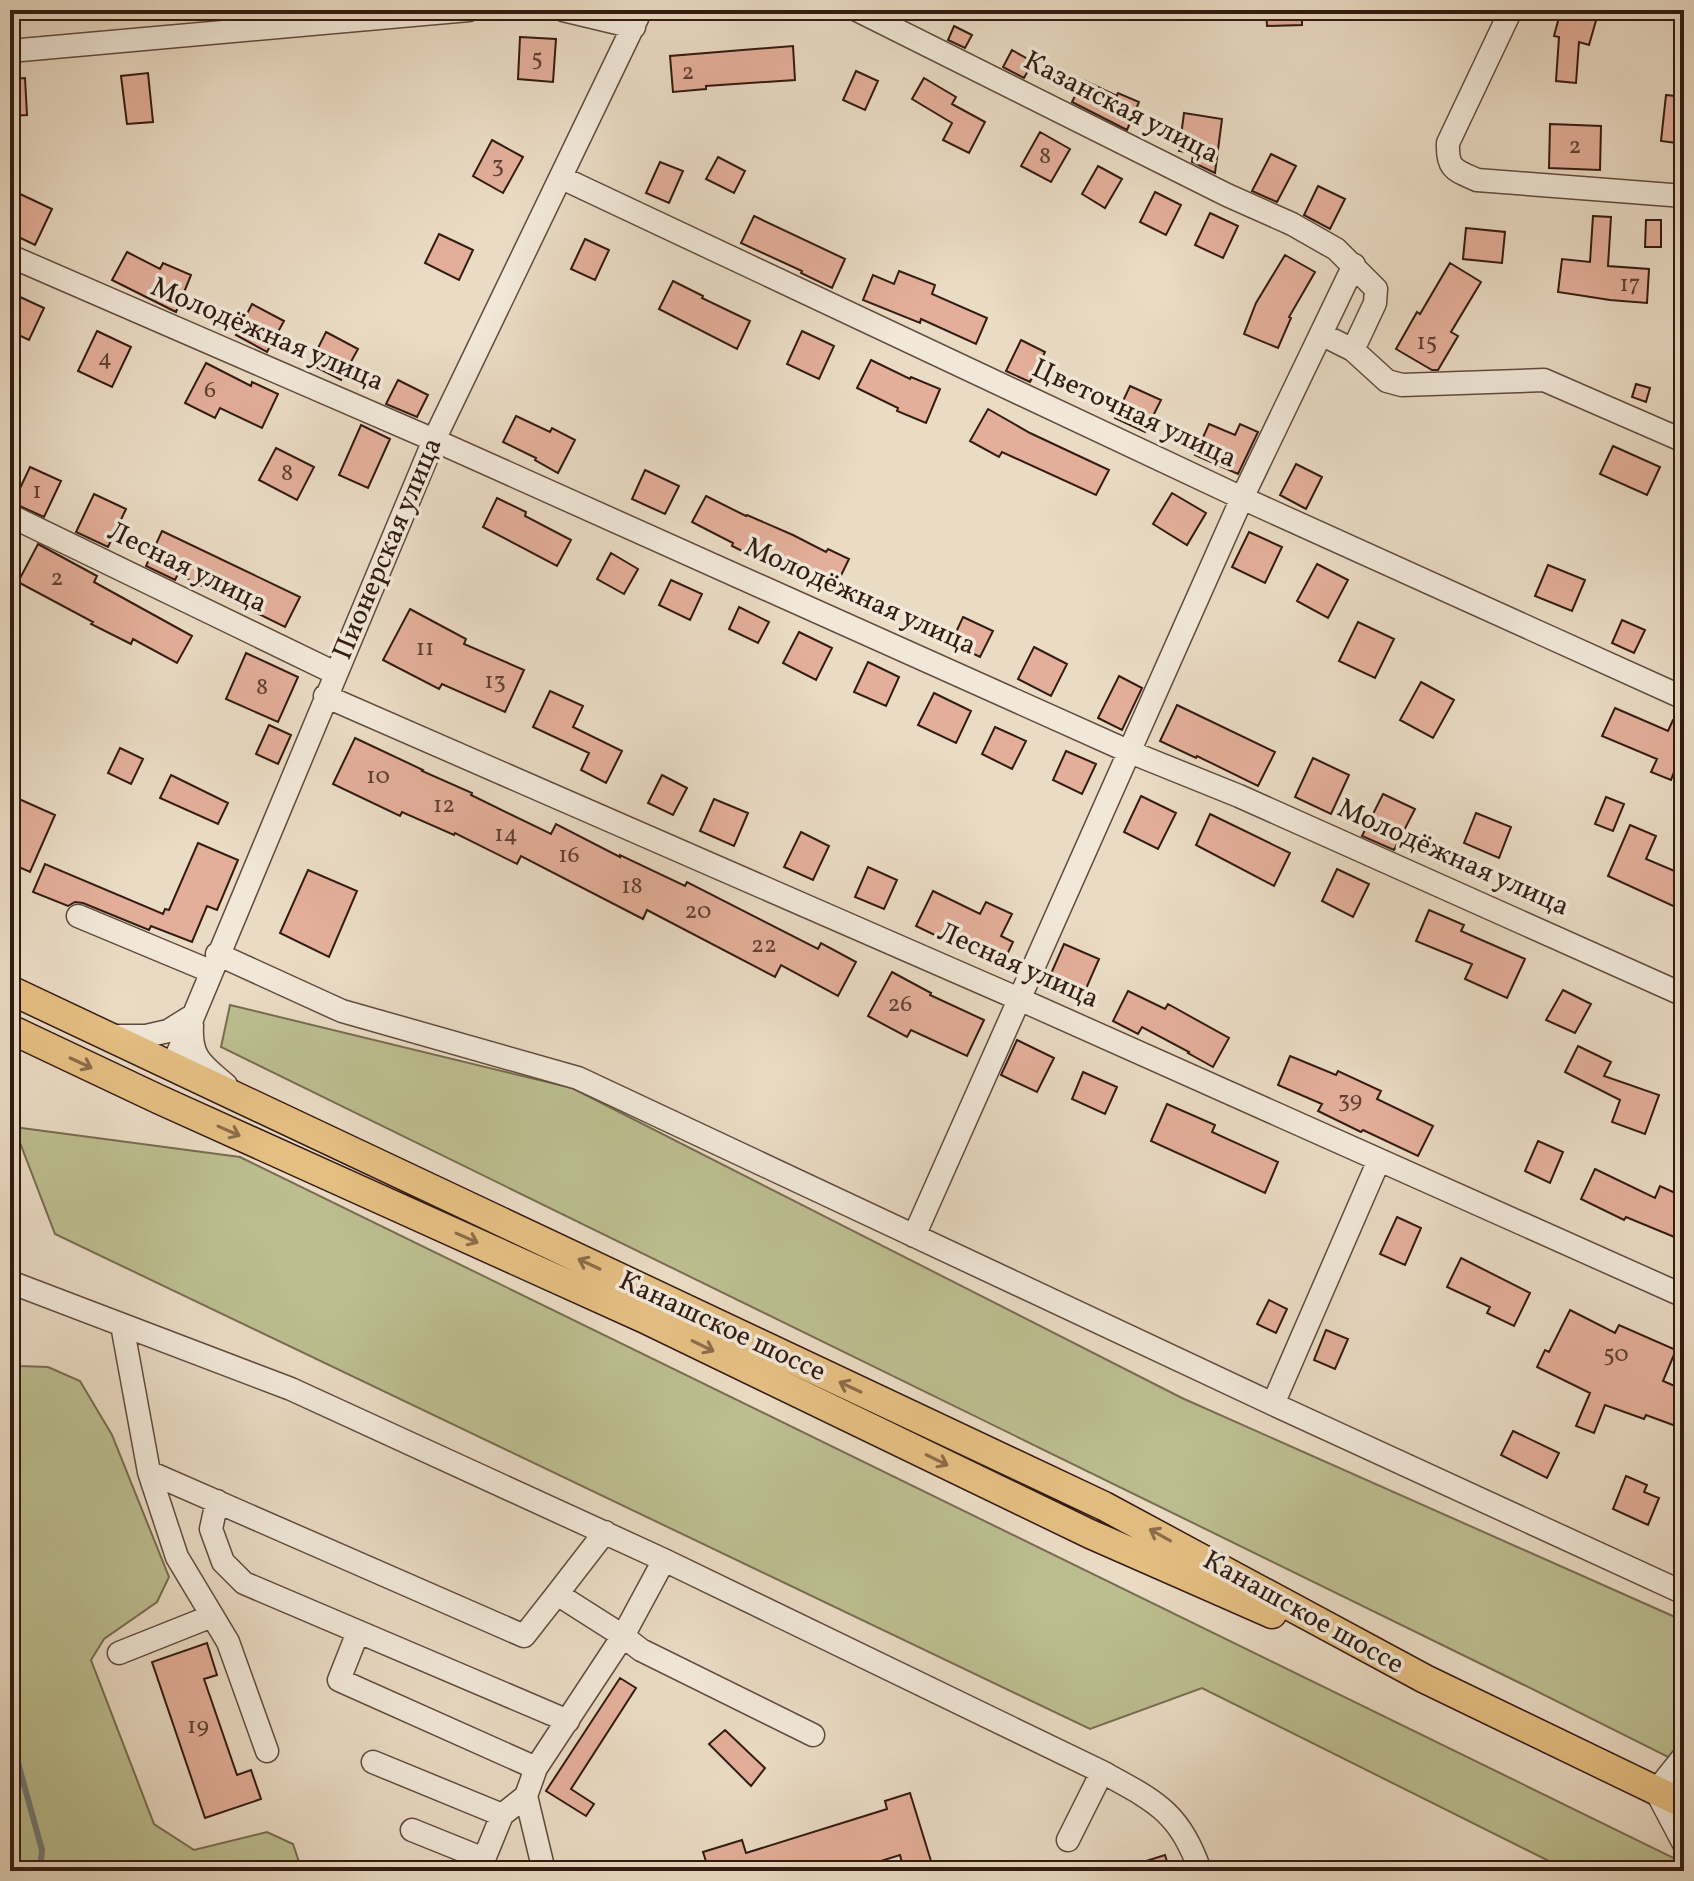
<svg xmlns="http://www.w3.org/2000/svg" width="1694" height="1881" font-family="Vollkorn,serif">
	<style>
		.green { fill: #bcbe90; stroke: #786c50; stroke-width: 2 }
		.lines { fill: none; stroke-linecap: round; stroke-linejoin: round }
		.stream { stroke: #717a78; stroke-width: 6 }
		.building { fill: #e4af9a; stroke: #331b11; stroke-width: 2 }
		.minor-casing { stroke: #614b3e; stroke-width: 25 }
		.major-casing { stroke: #331b11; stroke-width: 31 }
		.minor { stroke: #f1e8d9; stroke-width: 22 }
		.major { stroke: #e5be82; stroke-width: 28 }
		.oneway { stroke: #8c6c4a }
		.labels { text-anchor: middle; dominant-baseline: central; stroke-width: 7; stroke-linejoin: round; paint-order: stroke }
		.number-label { font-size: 24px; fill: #5f4033 }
		.street-label { font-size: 28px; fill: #331b11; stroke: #f1e8d9 }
	</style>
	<rect width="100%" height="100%" fill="#eadbc4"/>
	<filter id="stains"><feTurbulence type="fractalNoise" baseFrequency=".0025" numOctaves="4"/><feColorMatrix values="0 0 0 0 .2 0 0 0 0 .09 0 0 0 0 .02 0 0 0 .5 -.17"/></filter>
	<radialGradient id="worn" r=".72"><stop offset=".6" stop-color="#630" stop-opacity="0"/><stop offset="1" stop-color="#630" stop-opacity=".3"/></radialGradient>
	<path class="green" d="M230 1005 572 1088 1182 1398 1684 1621V1765L1524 1685 221 1047Z
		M14 1127 240 1157 1684 1863V1871H1569L1202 1688 1090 1729 55 1234Z
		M10 1356 20 1366 48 1367 80 1381 112 1435 169 1577 157 1602 104 1639 91 1660 154 1824 194 1850 267 1832 293 1844 302 1871H10Z"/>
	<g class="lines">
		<path class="stream" d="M10 1734 42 1850 40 1871"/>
	</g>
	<path class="building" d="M1266 10H1302V25L1267 26Z
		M1561 10H1599L1589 45 1579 42 1576 83 1556 81 1559 37 1554 36Z
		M954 26 972 35 965 48 948 40Z
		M520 37 556 39 553 82 518 79Z
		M793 46 795 80 706 86V89L673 92 670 56Z
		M1012 50 1033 62 1024 78 1003 67Z
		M856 71 878 81 865 110 843 100Z
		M148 73 153 122 127 124 121 76Z
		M25 78 27 115 10 116V79Z
		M924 78 956 97 952 104 985 122 969 153 943 140 952 123 912 99Z
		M1083 80 1117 96 1118 93 1139 102 1127 130 1072 102Z
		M1666 95 1684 97V144L1661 141Z
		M1184 113 1222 119 1215 173 1192 162 1193 153 1179 151Z
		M1550 124 1601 126 1600 170 1549 168Z
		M1040 132 1070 149 1051 182 1021 166Z
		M492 140 523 157 503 193 473 176Z
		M1271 154 1296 166 1277 202 1252 191Z
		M718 157 745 171 734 193 706 179Z
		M660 162 683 171 669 203 646 193Z
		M1098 166 1122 179 1105 208 1082 194Z
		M1318 186 1345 199 1330 229 1304 215Z
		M1155 192 1181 205 1166 235 1140 222Z
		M18 193 52 209 35 245 10 233V211Z
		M1210 213 1238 226 1223 258 1195 245Z
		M754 216 845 259 832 288 801 273 802 271 741 243Z
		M1593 216 1611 217 1608 266 1649 269 1647 303 1610 300 1558 292 1562 259 1590 262Z
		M1646 220H1661V247H1645Z
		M1466 228 1505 232 1502 263 1463 259Z
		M439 234 473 250 459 280 425 263Z
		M585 239 609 250 595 280 571 269Z
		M127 252 160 269 163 263 191 275 176 312 112 280Z
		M1285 255 1315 272 1289 317 1291 318 1278 348 1244 334 1256 303Z
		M1450 263 1481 282 1451 332 1458 336 1438 370H1432L1396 349 1417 312 1420 314Z
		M899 271 935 285 932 294 987 318 976 344 921 319 920 323 863 300 873 275 894 284Z
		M673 281 703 296 702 298 750 321 737 349 659 309Z
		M18 296 44 308 29 340 10 331V314Z
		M252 304 284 321 267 352 236 335Z
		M97 331 131 347 112 387 78 371Z
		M802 331 834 346 819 379 787 364Z
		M326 332 358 349 341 380 310 364Z
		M1021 340 1045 352 1030 382 1006 371Z
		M871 360 910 379 911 377 940 389 926 423 897 411 898 408 857 388Z
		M206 363 251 386 252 382 278 394 262 428 220 408 215 418 185 403Z
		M398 380 428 395 417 417 386 404Z
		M1636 384 1650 388 1646 402 1632 397Z
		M1130 386 1161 400 1145 432 1115 418Z
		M988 409 1030 433 1109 470 1096 495 1002 452 999 457 970 441Z
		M516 416 550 432 552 428 575 440 558 473 535 460 536 458 503 442Z
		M1209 424 1235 435 1240 424 1258 432 1238 474 1195 455Z
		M361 425 390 439 368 488 339 475Z
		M1613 446 1660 467 1647 495 1600 474Z
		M276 448 314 467 297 500 259 480Z
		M1296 464 1322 477 1306 509 1280 495Z
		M30 467 61 481 44 517 13 503Z
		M645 470 679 486 665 514 632 499Z
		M1172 493 1206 513 1187 545 1153 524Z
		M94 494 126 509 108 547 76 532Z
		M706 496 746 516 747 515 793 535 826 552 828 549 849 559 833 592 812 582 814 577 762 551 758 559 732 546 733 543 692 522Z
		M497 498 526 512 525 516 571 540 557 566 483 527Z
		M162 531 300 597 285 627 178 574 175 580 146 566Z
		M1249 532 1282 547 1265 583 1232 567Z
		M38 544 97 576 94 582 192 636 177 663 133 639 131 644 91 624 93 622 18 582Z
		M611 553 638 569 624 594 597 579Z
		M1317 564 1348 580 1328 618 1297 601Z
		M1548 565 1585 580 1572 611 1535 596Z
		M671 580 702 594 690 620 659 605Z
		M739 607 769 622 758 643 729 629Z
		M410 609 466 639 464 644 524 670 505 712 442 684 439 689 383 660Z
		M963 617 993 631 980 657 951 643Z
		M1622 620 1645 630 1634 653 1612 643Z
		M1358 622 1394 639 1375 678 1339 661Z
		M799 632 832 648 816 680 783 663Z
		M1034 647 1067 664 1051 696 1018 679Z
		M246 653 298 677 278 722 226 699Z
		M868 662 899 677 886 706 854 692Z
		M1119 676 1142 688 1122 730 1098 718Z
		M1421 682 1454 700 1433 738 1400 720Z
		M550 691 583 706 573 727 622 751 606 783 581 770 589 753 533 727Z
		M934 693 971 711 956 743 918 725Z
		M1177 705 1275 752 1258 786 1197 756 1196 758 1160 741Z
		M1615 708 1668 731 1673 720 1684 725V777L1674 772 1671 780 1651 772 1657 759 1602 736Z
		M269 725 291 735 278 764 256 754Z
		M995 727 1026 741 1012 769 982 754Z
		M355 738 423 770 422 771 472 793 471 795 551 834 556 824 620 857V855L685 886 687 882 818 949 821 943 856 962 838 996 781 965 775 977 647 910 643 919 521 856 517 864 455 833 454 835 402 812 400 816 333 784Z
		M120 748 143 759 131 784 108 773Z
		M1066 751 1096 764 1082 794 1053 780Z
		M1313 758 1349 775 1331 814 1295 797Z
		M171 775 228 803 218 824 160 798Z
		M662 775 687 788 673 815 648 803Z
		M1383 794 1415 809 1394 850 1362 836Z
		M10 795 55 815 30 872 10 863Z
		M1141 796 1176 813 1158 849 1124 832Z
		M1606 797 1624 804 1613 831 1595 824Z
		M714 799 748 813 734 846 700 831Z
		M1476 813 1511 827 1499 858 1464 843Z
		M1210 814 1290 853 1274 886 1196 845Z
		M1630 825 1656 836 1646 859 1684 875V911L1608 876Z
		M801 832 829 846 813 880 784 867Z
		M198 843 238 860 217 910 207 906 192 942 151 926 149 930 83 903 75 902 68 906 33 892 45 864 163 914 165 909 169 910Z
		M868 867 897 880 884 909 855 897Z
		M1337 869 1369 884 1353 917 1322 901Z
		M308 870 357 891 329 957 280 933Z
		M933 891 980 914 986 902 1012 914 1001 936 1013 942 1001 967 916 926Z
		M1429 910 1464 925 1461 931 1525 959 1507 998 1465 979 1472 964 1416 941Z
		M1064 944 1099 959 1085 991 1050 976Z
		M892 972 931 993 930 995 984 1020 967 1056 911 1030 907 1037 868 1016Z
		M1563 990 1591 1004 1575 1033 1546 1020Z
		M1128 991 1165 1009 1168 1004 1229 1038 1213 1067 1188 1053 1189 1052 1142 1027 1138 1034 1113 1021Z
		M1017 1040 1054 1058 1037 1092 1001 1075Z
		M1578 1046 1611 1062 1604 1076 1659 1095 1645 1134 1612 1122 1620 1100 1565 1072Z
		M1290 1056 1336 1075 1338 1071 1381 1091 1377 1099 1433 1126 1418 1156 1363 1130 1361 1132 1318 1111 1322 1104 1278 1085Z
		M1083 1072 1117 1087 1105 1114 1072 1099Z
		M1167 1104 1215 1125 1212 1132 1278 1162 1265 1193 1151 1141Z
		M1538 1141 1563 1152 1550 1183 1525 1171Z
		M1595 1169 1655 1198 1660 1186 1684 1197V1241L1626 1217 1624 1220 1581 1199Z
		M1397 1217 1421 1228 1405 1265 1380 1254Z
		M1461 1258 1530 1293 1514 1326 1487 1313 1490 1307 1447 1287Z
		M1269 1300 1287 1309 1276 1333 1257 1324Z
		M1570 1310 1615 1333 1619 1325 1676 1350 1663 1381 1684 1390V1429L1646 1415 1644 1419 1605 1405 1594 1433 1576 1426 1590 1393 1537 1367 1545 1350 1549 1352Z
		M1326 1330 1348 1339 1335 1369 1314 1360Z
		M1513 1431 1559 1453 1547 1478 1501 1455Z
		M1626 1476 1647 1485 1644 1492 1659 1498 1648 1525 1613 1509Z
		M207 1643 217 1675 204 1679 237 1775 251 1770 261 1799 205 1818 152 1662Z
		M620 1678 636 1688 571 1789 594 1804 586 1816 546 1791Z
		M725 1730 765 1768 751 1786 709 1744Z
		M910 1793 931 1861 904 1870 900 1855 849 1871H709L703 1852 742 1840 746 1853 887 1809 885 1801Z
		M1165 1855 1170 1871H1124V1868Z"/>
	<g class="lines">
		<defs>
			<path id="minor" d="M563 10 634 27
				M857 10 1227 195 1292 224 1336 249 1376 289 1375 303 1353 350
				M1511 10 1448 143C1447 170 1455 170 1477 180L1684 196
				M10 51 469 10
				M562 178 1242 498 1684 698
				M10 256 434 440 1130 752 1239 796 1684 995
				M1321 334 1353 350 1387 381 1402 385 1544 380 1684 441
				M13 517 335 673
				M325 696 1019 999 1684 1296
				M78 916 210 971
				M217 954 342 1011 578 1078 1273 1404 1684 1593
				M192 1025C190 1059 203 1065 226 1085
				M114 1036H146L168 1031 192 1016
				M172 1067 434 440 641 10
				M914 1236 1242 498 1354 265
				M10 1282 291 1389 664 1560 1102 1772C1153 1800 1180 1811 1200 1871
				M122 1325 149 1472 177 1557 228 1642 267 1751
				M1273 1404 1379 1160
				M149 1472 524 1636 557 1594
				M217 1501 211 1529 223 1562 244 1583 568 1721
				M605 1532 557 1594 623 1636 664 1560
				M358 1632 339 1680 536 1768
				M119 1653 212 1616
				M1684 1756 1656 1791 1684 1844
				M373 1762 502 1815
				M412 1830 484 1859 502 1815 526 1796
				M1068 1840 1102 1772
				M544 1871 526 1796 536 1768 623 1636 641 1650 813 1735"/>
			<path id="major" d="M10 990 1104 1506 1425 1679 1684 1804
				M10 1029 158 1099 643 1318 1090 1534 1272 1614"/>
		</defs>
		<use href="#minor" class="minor-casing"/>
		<use href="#major" class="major-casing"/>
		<use href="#minor" class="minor"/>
		<use href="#major" class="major"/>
	</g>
	<defs><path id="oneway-shaft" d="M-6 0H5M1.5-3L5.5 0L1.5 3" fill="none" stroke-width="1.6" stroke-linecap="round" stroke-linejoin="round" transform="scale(2)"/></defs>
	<g class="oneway">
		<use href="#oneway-shaft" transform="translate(81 1063) rotate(25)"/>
		<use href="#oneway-shaft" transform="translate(229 1131) rotate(24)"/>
		<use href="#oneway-shaft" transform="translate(467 1238) rotate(24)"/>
		<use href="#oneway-shaft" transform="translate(589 1264) rotate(-155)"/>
		<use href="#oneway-shaft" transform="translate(703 1346) rotate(26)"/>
		<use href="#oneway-shaft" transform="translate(850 1387) rotate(-155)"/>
		<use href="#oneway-shaft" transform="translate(937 1460) rotate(26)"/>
		<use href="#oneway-shaft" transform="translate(1160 1535) rotate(-151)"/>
	</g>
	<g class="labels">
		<g class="number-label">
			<text x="537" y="59">5</text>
			<text x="688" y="73">2</text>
			<text x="1575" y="147">2</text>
			<text x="1045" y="157">8</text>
			<text x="498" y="166">3</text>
			<text x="1630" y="285">17</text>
			<text x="1427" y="343">15</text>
			<text x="105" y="359">4</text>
			<text x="210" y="391">6</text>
			<text x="287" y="474">8</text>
			<text x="37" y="492">1</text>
			<text x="57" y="579">2</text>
			<text x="425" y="649">11</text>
			<text x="495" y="682">13</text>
			<text x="262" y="688">8</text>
			<text x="378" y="777">10</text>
			<text x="444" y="806">12</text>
			<text x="506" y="835">14</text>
			<text x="569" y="856">16</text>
			<text x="632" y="887">18</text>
			<text x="698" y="912">20</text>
			<text x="764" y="946">22</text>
			<text x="900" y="1005">26</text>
			<text x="1350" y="1101">39</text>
			<text x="1616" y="1355">50</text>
			<text x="198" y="1727">19</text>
		</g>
		<g class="street-label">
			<text transform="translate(1121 108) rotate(27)">Казанская улица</text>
			<text transform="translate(267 335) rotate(23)">Молодёжная улица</text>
			<text transform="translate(1134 414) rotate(25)">Цветочная улица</text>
			<text transform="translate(388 549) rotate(-67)">Пионерская улица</text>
			<text transform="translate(187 568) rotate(26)">Лесная улица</text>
			<text transform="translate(860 597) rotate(24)">Молодёжная улица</text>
			<text transform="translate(1453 858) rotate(24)">Молодёжная улица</text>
			<text transform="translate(1018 966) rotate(24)">Лесная улица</text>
			<text transform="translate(722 1327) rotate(25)">Канашское шоссе</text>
			<text transform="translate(1303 1613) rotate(29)">Канашское шоссе</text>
		</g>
	</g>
	<rect width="1694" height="1881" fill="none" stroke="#eadbc4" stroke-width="40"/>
	<rect x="12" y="12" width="1670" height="1857" fill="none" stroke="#331b11" stroke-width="4"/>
	<rect x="20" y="20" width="1654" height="1841" fill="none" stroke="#331b11" stroke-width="2"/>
	<rect width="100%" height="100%" filter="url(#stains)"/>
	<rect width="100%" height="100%" fill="url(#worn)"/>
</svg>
